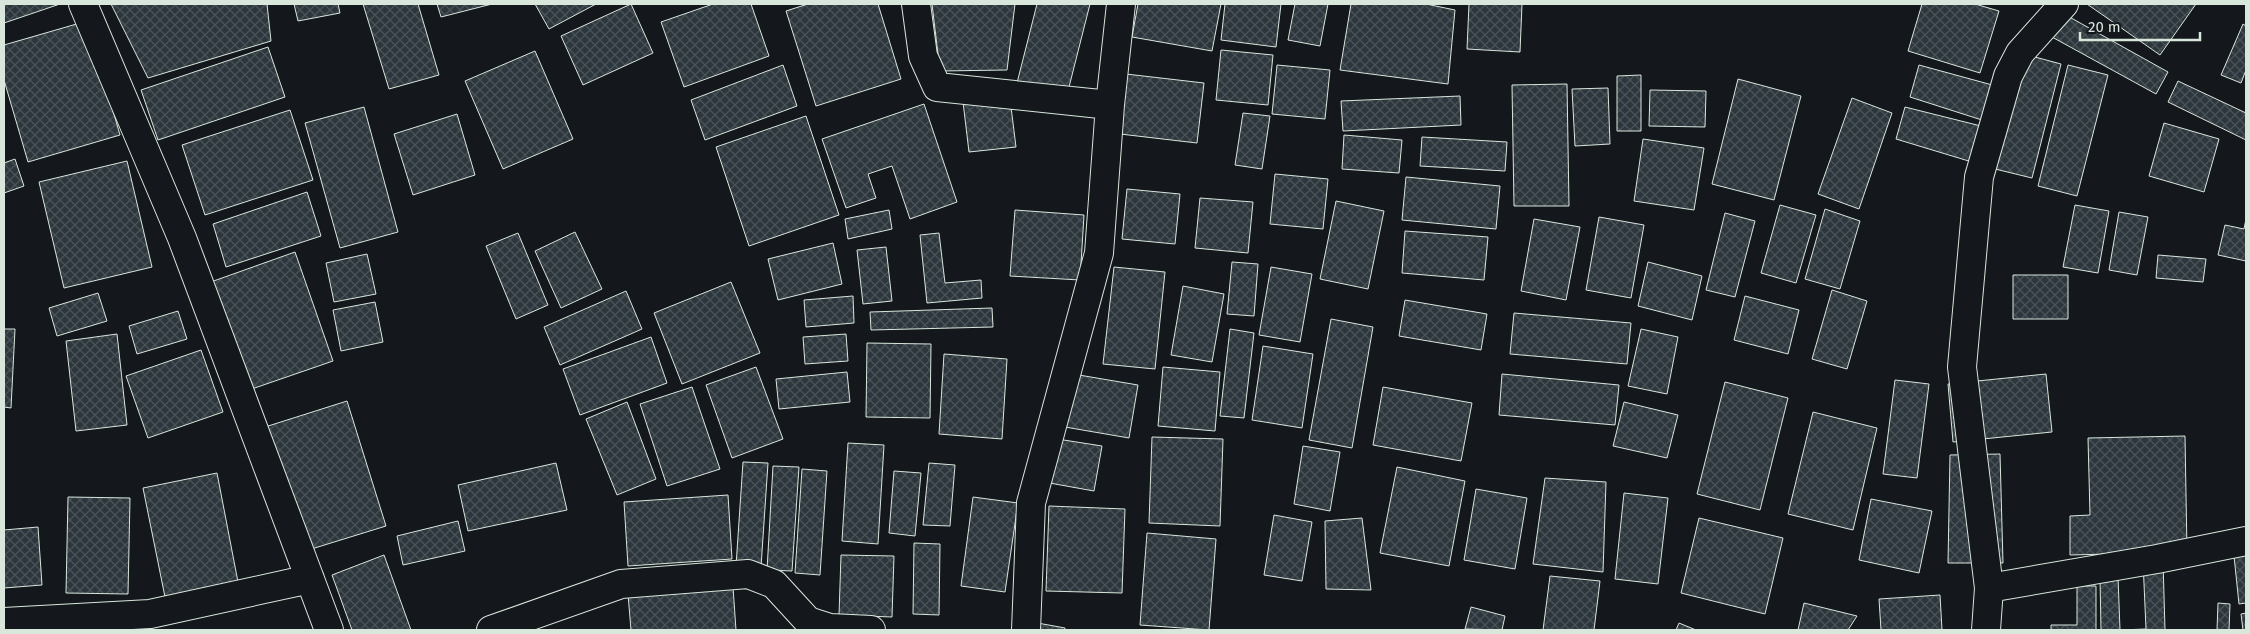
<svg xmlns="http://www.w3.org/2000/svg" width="2250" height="634" font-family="'Fira Sans',sans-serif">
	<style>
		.building { fill: url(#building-cross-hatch); stroke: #d8e6dc }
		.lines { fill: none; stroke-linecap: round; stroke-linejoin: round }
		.minor-casing { stroke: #d8e6dc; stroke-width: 30 }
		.minor { stroke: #14181c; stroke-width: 28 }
	</style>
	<defs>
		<pattern id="building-cross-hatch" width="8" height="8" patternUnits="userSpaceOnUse" patternTransform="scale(1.25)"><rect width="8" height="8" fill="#2c363c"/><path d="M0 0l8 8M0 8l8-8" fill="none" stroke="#4a5358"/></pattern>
	</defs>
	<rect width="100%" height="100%" fill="#14181c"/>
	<path class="building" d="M4 4H60L4 23Z
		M111 4H267L271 41 148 78Z
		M294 4H338L340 13 298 21Z
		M363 4H418L439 75 389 89Z
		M437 4H492L441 17Z
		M535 4H596L549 29Z
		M631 4 653 53 583 85 561 36Z
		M713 4H751L769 56 684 87 661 22Z
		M808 4H878L901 79 816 106 786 11Z
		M932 4H1015L1007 70 940 71Z
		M1037 4H1090L1067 95 1017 83Z
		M1138 4H1221L1212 51 1132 37Z
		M1225 4H1281L1276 47 1221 40Z
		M1295 4H1328L1320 46 1288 40Z
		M1351 4H1426L1455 10 1448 84 1340 70Z
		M1469 4H1522L1520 52 1467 49Z
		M1922 4H1975L1999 11 1980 73 1908 51Z
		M2087 4H2196L2160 55Z
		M2064 14 2168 72 2156 94 2052 37Z
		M87 21 120 135 28 162 4 80V45Z
		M2243 24 2246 26V70L2241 83 2221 75Z
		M268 47 285 97 158 140 141 90Z
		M1221 50 1273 55 1268 105 1216 100Z
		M535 51 573 139 503 169 465 81Z
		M2020 53 2061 64 2032 178 1991 168Z
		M783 65 797 106 705 140 691 100Z
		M1277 65 1330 70 1325 119 1272 114Z
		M1919 65 1996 86 1985 121 1910 97Z
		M2068 65 2108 75 2077 196 2038 186Z
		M1126 74 1204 83 1197 143 1120 134Z
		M1641 75V131H1617V76Z
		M1738 79 1801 96 1774 200 1712 184Z
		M2178 81 2246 113V140L2168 102Z
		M1567 84 1569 206H1514L1512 85Z
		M1608 88 1610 144 1575 146 1572 89Z
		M1650 90 1706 91 1705 127 1649 126Z
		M1460 96 1461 125 1343 131 1341 101Z
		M1852 98 1892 113 1859 209 1818 194Z
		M1010 99 1016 147 969 152 963 102Z
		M924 104 957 202 910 219 892 166 868 174 876 198 846 208 822 139Z
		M364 107 398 232 340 248 305 123Z
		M1905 107 1981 126 1972 162 1896 139Z
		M290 110 313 180 205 215 182 145Z
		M1243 113 1270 116 1262 169 1235 165Z
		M457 114 475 175 413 195 394 134Z
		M806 116 839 215 749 246 716 147Z
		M2164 123 2219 139 2204 192 2149 176Z
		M1344 135 1402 140 1399 173 1342 169Z
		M1422 137 1507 142 1505 171 1420 166Z
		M1643 139 1704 148 1694 210 1634 201Z
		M15 159 24 186 4 193V163Z
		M127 161 152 267 64 288 39 182Z
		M1275 174 1328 179 1323 229 1270 224Z
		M1406 177 1500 186 1496 229 1402 220Z
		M1127 189 1180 194 1175 244 1122 239Z
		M307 192 321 236 226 267 213 224Z
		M1200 198 1253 202 1248 253 1195 248Z
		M1336 201 1384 211 1368 289 1320 279Z
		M1780 205 1816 215 1796 283 1761 273Z
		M2075 205 2109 211 2098 273 2063 267Z
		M1825 209 1860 221 1840 289 1805 279Z
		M889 210 892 229 848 239 845 219Z
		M1015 210 1084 215 1080 280 1010 276Z
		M2119 212 2148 217 2137 275 2109 270Z
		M1725 213 1755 221 1735 297 1706 290Z
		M1599 217 1644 225 1631 298 1586 290Z
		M1534 219 1580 227 1566 300 1521 291Z
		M2246 219V261L2218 255 2225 225 2244 229Z
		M1405 231 1488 237 1484 280 1402 273Z
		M575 232 602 289 561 308 535 251Z
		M518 233 548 305 516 319 486 246Z
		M939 233 945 283 981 280 982 298 927 303 920 235Z
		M833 243 842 284 778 300 768 259Z
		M886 247 892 301 863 304 857 250Z
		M295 252 333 361 246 391 208 283Z
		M367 254 376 294 334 302 326 263Z
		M2158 255 2206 259 2203 282 2156 278Z
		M1232 262 1258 264 1254 316 1227 314Z
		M1648 262 1702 276 1692 320 1638 306Z
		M1114 267 1165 272 1155 369 1103 364Z
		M1271 267 1312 274 1300 342 1259 335Z
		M2013 275H2068V319H2013Z
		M731 282 760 353 682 384 654 313Z
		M1183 286 1224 294 1212 362 1171 355Z
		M1832 290 1867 301 1847 369 1812 359Z
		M626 291 642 329 560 365 544 327Z
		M98 293 107 321 57 336 49 308Z
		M853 296 854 323 806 327 804 300Z
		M1745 296 1799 310 1788 354 1734 340Z
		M1405 300 1487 314 1481 350 1399 336Z
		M375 302 383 342 341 351 333 310Z
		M992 308 993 327 871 330 870 312Z
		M178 311 187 339 137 354 129 326Z
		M1514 313 1631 323 1627 364 1510 354Z
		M1331 319 1373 327 1352 448 1309 440Z
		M4 329H15L11 408 4 407Z
		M1230 329 1254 333 1244 418 1220 416Z
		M1641 329 1678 337 1667 394 1628 386Z
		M117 334 127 425 76 431 66 341Z
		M846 334 848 361 805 364 803 337Z
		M651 337 667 383 580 415 563 369Z
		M867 343 931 344 930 418 866 417Z
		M1263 346 1313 354 1302 428 1252 420Z
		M201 350 223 412 148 438 126 376Z
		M944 354 1007 359 1002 439 939 434Z
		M756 367 783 439 732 458 706 385Z
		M1163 367 1220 372 1215 431 1158 426Z
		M847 372 850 402 779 409 776 379Z
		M1073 374 1138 385 1129 438 1065 427Z
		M1502 374 1619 385 1615 425 1499 415Z
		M2046 374 2052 432 1953 442 1948 384Z
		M1895 380 1929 384 1917 478 1883 474Z
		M1725 382 1788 398 1760 510 1697 494Z
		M692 387 720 469 667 486 640 404Z
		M1383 387 1472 403 1461 461 1373 445Z
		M347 401 386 526 305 551 265 427Z
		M627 402 656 479 617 495 586 419Z
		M1624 402 1678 415 1667 458 1613 446Z
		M1813 412 1877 428 1853 530 1788 514Z
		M2185 436 2187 552 2070 555V516L2090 515 2088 438Z
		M1152 437 1223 439 1220 526 1149 523Z
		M1051 438 1102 446 1094 491 1044 482Z
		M848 443 884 445 878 544 842 541Z
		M1303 446 1340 452 1330 511 1294 504Z
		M2000 454 2003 563H1948L1950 455Z
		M743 462 768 463 761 567 736 566Z
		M556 463 567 510 468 531 458 485Z
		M929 463 955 465 950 526 923 525Z
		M773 466 799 467 792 571 767 570Z
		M1397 467 1465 481 1449 566 1380 553Z
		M802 469 827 471 820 575 795 573Z
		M894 471 921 473 915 536 889 533Z
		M217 473 238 582 165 597 143 488Z
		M1545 478 1606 482 1603 572 1533 564Z
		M1476 489 1527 498 1515 569 1464 560Z
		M1624 493 1668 498 1658 584 1615 579Z
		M728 495 732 559 628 566 624 502Z
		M68 497 130 498 128 594 66 593Z
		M973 497 1018 503 1005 592 961 586Z
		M1871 499 1932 511 1919 573 1859 560Z
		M1049 506 1125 509 1122 593 1046 591Z
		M1274 515 1312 522 1302 581 1264 575Z
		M1362 518 1371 590 1326 589 1325 521Z
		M1699 518 1783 538 1765 614 1681 593Z
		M458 521 465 551 403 565 397 536Z
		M38 527 42 585 4 588V530Z
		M1147 533 1216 539 1209 630 1140 625Z
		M914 543 940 544 939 615 913 614Z
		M384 555 411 630H352L332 575Z
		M841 555 894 556 892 617 839 615Z
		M2246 555V603L2239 604 2234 556Z
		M2143 561H2163L2165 630H2101L2100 578 2118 577 2120 630 2146 629Z
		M1550 576 1600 581 1594 630H1543Z
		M2077 586H2096V630H2051V625H2077Z
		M733 587 736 630H631L628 594Z
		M1940 595 1942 630H1881L1879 599Z
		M1804 603 1857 616 1848 630H1798Z
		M2218 603 2230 604 2229 630H2217Z
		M1471 607 1505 616 1502 630 1465 629Z
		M2246 613V630H2243L2241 614Z
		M1021 620 1065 628V630H1021Z
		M1679 623 1696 630H1676Z"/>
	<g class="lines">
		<defs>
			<path id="minor" d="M83 4 182 238 329 630
				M916 4 923 56 937 87 1110 105
				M1989 588 2157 559 2246 541
				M4 622 150 614 310 579
				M491 630 621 584 748 574 774 584 808 621 830 628 871 630
				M1026 630 1031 503 1099 253 1110 105 1121 4
				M1986 630 1989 588 1962 367 1979 177 2008 76 2020 53 2064 4"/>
		</defs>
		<use href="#minor" class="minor-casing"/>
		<use href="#minor" class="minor"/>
	</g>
	<rect width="2250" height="634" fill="none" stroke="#d8e6dc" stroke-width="10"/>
	<path d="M2080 32v8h120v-8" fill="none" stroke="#d8e6dc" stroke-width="2.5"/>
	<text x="2088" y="32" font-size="15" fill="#d8e6dc" stroke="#14181c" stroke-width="4" paint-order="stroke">20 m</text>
</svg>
